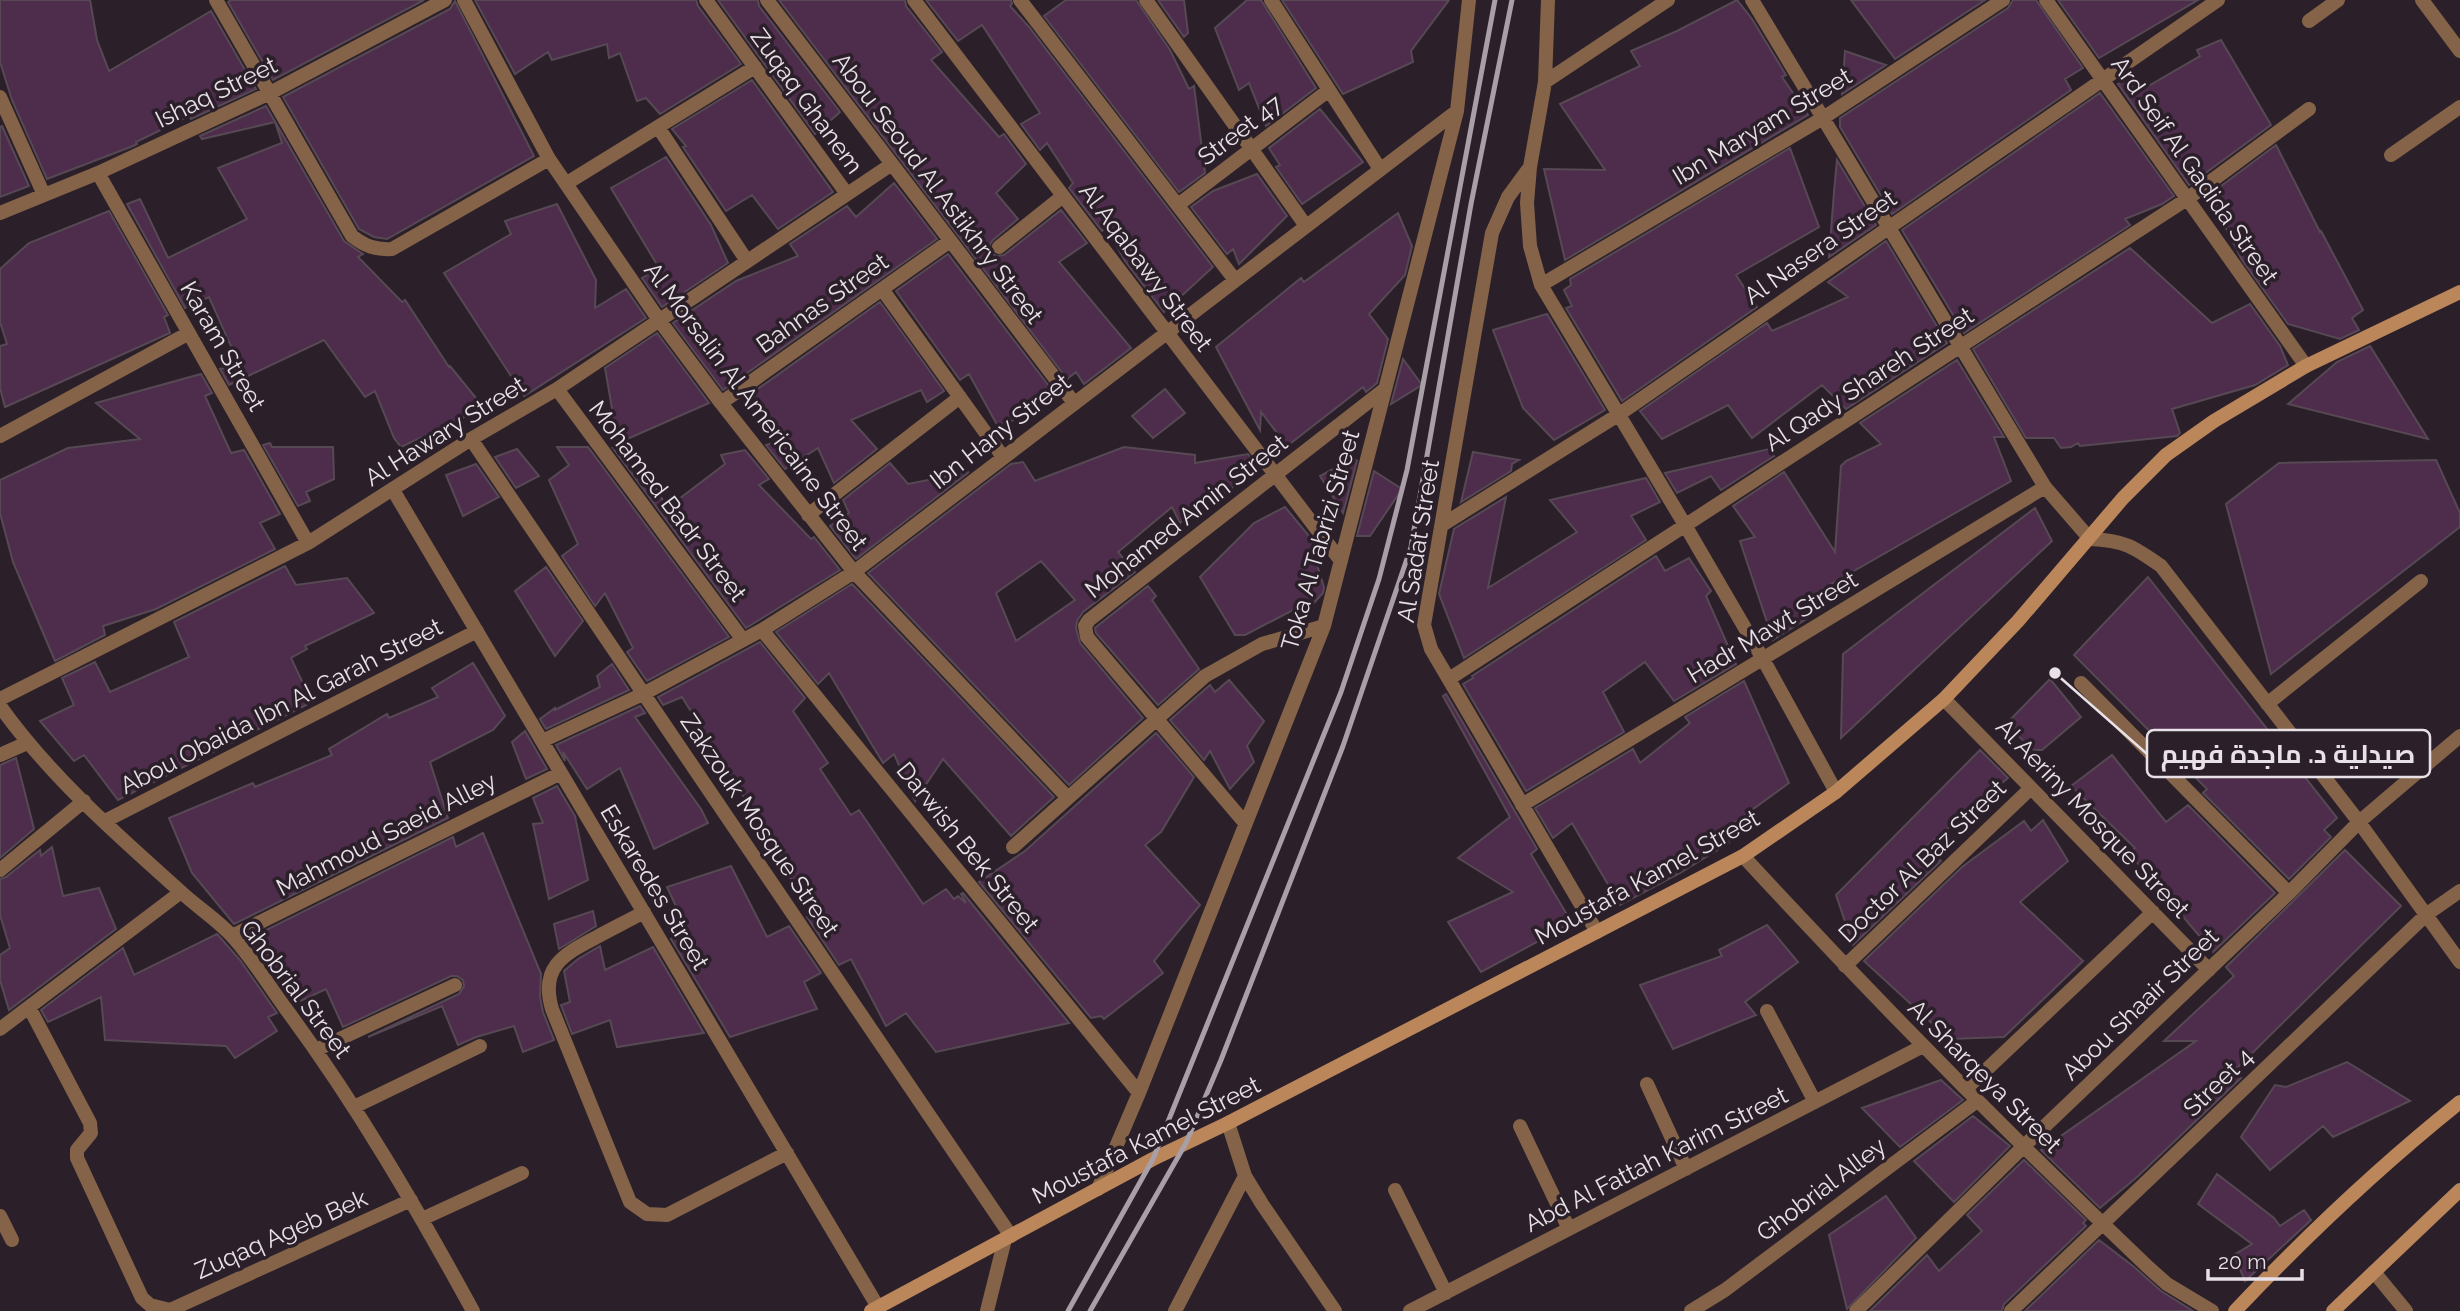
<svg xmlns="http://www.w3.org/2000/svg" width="2460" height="1311" font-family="Raleway,Cairo,sans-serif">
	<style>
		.building { fill: #4e2c4c; stroke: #564954; stroke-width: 2; fill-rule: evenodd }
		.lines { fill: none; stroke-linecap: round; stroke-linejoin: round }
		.minor { stroke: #846348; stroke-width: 14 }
		.secondary { stroke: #bb865a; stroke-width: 14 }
		.rail { stroke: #a89fa7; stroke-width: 5 }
		.labels { text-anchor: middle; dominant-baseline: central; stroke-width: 7; stroke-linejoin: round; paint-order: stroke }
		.street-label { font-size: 24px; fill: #e8e1e7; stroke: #2b202a }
		.leader { fill: none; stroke: #e8e1e7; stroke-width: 2.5 }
		.callout-dot { fill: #e8e1e7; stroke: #2b202a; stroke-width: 2.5 }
		.callout { fill: #2b202a; stroke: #e8e1e7; stroke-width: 2.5 }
		.callout-label { font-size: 26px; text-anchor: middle; font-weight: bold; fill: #e8e1e7 }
	</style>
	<rect width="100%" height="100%" fill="#2b202a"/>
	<path class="building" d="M0 0H90L97 40 109 71 211 11 256 89 191 119 189 116 136 142 137 144 133 146 47 179 12 100 0 62Z
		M231 0H424L273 80 228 2Z
		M475 0H696L698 6 741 64 660 114 646 98 637 101 620 53 609 58 607 44 552 60 548 52 515 74Z
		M718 0H758L759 6 840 112 815 134Z
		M779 0H905L906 6 942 52 931 60 999 137 1004 134 1026 164 996 193 1018 219 993 240 990 244 991 252 996 256 1004 255 1061 210 1087 243 1059 262 1131 348 1084 384 1076 372 1067 379Z
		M926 0H1011L1012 4 1010 6 1029 27 1213 267 1164 312 1125 261 1106 227 1102 231 1069 188 1073 183 1047 143 1040 150 1021 124 1040 113 982 25 958 41Z
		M1066 0H1136L1170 50 1189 89 1194 86 1205 173 1179 192 1044 16Z
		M1158 0H1184L1188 33 1184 37Z
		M1247 0H1261L1316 88 1266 126 1249 83 1239 90 1215 28Z
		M1282 0H1449L1411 51 1413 62 1343 94Z
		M1737 0 1752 19 1786 75 1782 77 1808 115 1565 260 1544 169 1605 170 1560 104 1640 66 1631 51 1677 31Z
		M1851 0H1985L1895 59Z
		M2013 0H2036L2083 68 2065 79 2071 90 1892 214 1840 127V118L2008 8Z
		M2058 0H2198L2099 58Z
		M455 1 534 156 387 239 374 237 359 229 283 97 450 9Z
		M2221 40 2271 125 2189 185 2118 84 2126 81 2138 92 2200 56 2197 50Z
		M1845 51 1886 65 1842 94Z
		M752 80 833 192 778 229 752 195 726 211 683 147 686 146 672 129Z
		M2100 93 2174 196 2162 204 2125 219 2130 225 1964 333 1902 230Z
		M266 106 344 241 363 254 358 257 402 302 405 300 449 367 450 366 484 408 401 447 394 438 375 391 365 397 324 340 229 385 220 369 239 364 209 297 185 308 127 204 140 199 168 258 247 219 218 168 282 143 275 122 202 139 200 136Z
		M1320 109 1363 162 1302 204 1276 167 1280 165 1269 148Z
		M2 126 29 186 0 197V127Z
		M2276 145 2320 232 2321 231 2363 310 2352 318 2359 330 2340 339 2288 324 2242 260 2209 195Z
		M1790 148 1819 227 1736 275 1757 307 1622 401 1566 308 1572 306 1564 290 1571 285 1570 279Z
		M666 157 711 225 728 263 662 307 642 278 659 268 611 188Z
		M1837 160 1876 225 1829 257 1834 192Z
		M1257 174 1287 216 1239 264 1233 249 1227 254 1191 207 1213 191Z
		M894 183 937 239 723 390 673 323 736 281 798 256 790 244 847 206 856 217Z
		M557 204 596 280 595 308 626 289 646 318 524 396 444 273 511 234 505 221Z
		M109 211 168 315 164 317 170 333 5 407 0 388V346L7 344 0 322V269L29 243Z
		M1398 213 1412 246 1405 275 1369 314 1388 339 1377 383 1366 392 1363 387 1287 446 1261 412 1260 430 1216 347 1301 278 1304 282Z
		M1886 241 1947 343 1846 409 1822 385 1752 438 1728 405 1662 439 1640 411 1767 323 1772 331 1848 297 1828 282Z
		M2130 248 2212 323 2250 304 2280 346 2288 365 2255 385 2172 409 2180 433 2177 436 2080 446 2078 443 2071 447 2061 448 2054 438H2026L1973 349Z
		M948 254 1052 390 1000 430 969 374 960 380 896 291Z
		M880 302 944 391 927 402 921 390 851 420 877 449 834 483 818 448 785 469 766 445 775 442 745 398Z
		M1547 314 1605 410 1554 440 1523 408 1493 330Z
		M657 333 709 403 618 443 605 368Z
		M2370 346 2428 439 2288 404 2337 362Z
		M1403 359 1422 385 1391 404Z
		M1957 360 2004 437H1994L2011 481 1812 595 1814 614 1773 640 1740 541 1755 537 1733 506 1784 472 1835 552 1841 466 1846 461 1881 444 1860 423Z
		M201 374 212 393 205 396 231 453 244 450 280 514 260 523 275 549 156 609 103 626 105 635 55 661 13 562 0 513V480L68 448 140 439 96 403Z
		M1165 389 1185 413 1153 438 1132 416Z
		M270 443 272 447H333L334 479 306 492 310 501 298 506 263 445Z
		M557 447H588L729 637 647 681 627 652 633 648 605 593 595 606 562 556 578 544 549 480 569 465Z
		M1124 447 1195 455V463L1248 454 1258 468 1215 501 1217 493 1180 523 1172 507 1118 552 1135 572 1083 612 1077 621 1076 628 1080 643 1143 718 1069 785 868 573 1011 464 1023 462 1035 481ZM1041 561 1075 600 1016 641 996 593Z
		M613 448 635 449 667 508 725 464 721 455 745 450 769 479 759 485 811 539 814 537 840 570 746 628Z
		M517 449 539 476 516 488 495 457Z
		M1769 449 1774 456 1721 490 1711 476 1677 493 1665 473Z
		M1473 452 1519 460 1512 464 1511 471 1461 502Z
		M1353 458 1357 461 1343 513 1320 476Z
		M2436 460 2460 513V527L2271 674 2226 504 2279 463Z
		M890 463 908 484 969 472 856 559 830 526 849 513 843 500Z
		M476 464 499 497 463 516 446 475Z
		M1374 471 1402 489 1370 536H1357Z
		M1646 478 1660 502 1631 516 1646 540 1464 658 1439 594 1454 529 1506 497 1488 588 1577 532 1550 500Z
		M1285 507 1319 548 1313 552 1324 587 1323 593 1300 618 1295 609 1245 635H1235L1200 577 1254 523Z
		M2035 508 2052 541 1841 738 1843 654Z
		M1656 556 1665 571 1689 558 1711 591 1706 596 1736 664 1674 701 1645 662 1603 692 1624 732 1526 791 1463 684 1473 678 1472 676Z
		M285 566 296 585 347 578 374 613 305 646 307 649 291 658 312 702 118 800 84 755 74 761 40 721 74 705 62 678 95 662 110 692 189 657 174 622Z
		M546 567 583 621 555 656 515 591Z
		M2148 577 2337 818 2324 830 2331 837 2289 879 2203 793 2207 789 2074 655Z
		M852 584 1054 797 1011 836 943 759 915 801 894 754 883 763 829 673 818 684 776 632Z
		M1148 586 1156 596 1152 600 1199 669 1158 705 1096 633 1095 628Z
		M760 642 805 698 793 711 828 763 820 769 851 815 859 810 923 904 946 889 954 899 958 896 966 903 961 894 963 893 1069 1023 936 1052 906 1013 886 1026 851 959 839 965 807 917 816 913 787 873 789 871 783 860 682 697 663 705 658 697Z
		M473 663 505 716 493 730 430 762 448 818 234 924 192 873 169 818 253 783 255 787 332 755 329 749 387 714 389 718 438 697 432 688Z
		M612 664 629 690 546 729 540 719 555 708V710L600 687 597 676Z
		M2050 679 2081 717 2042 750H2033L2006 724Z
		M1229 680 1264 721 1247 746 1254 762 1230 789 1210 751 1204 760 1170 720 1210 685 1215 692Z
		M1744 681 1789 783 1723 831 1729 843 1680 873 1620 905 1572 823 1553 838 1535 808 1633 749 1640 763 1690 723 1685 717Z
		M1446 694 1537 849 1531 854 1572 923 1481 972 1448 922 1513 892 1458 858 1510 817 1443 696Z
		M640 706 645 713 635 717 701 809 708 823 654 849 620 768 587 789 563 752 565 761 556 745Z
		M525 731 547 769 526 779 512 742Z
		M1156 733 1194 777 1161 832 1145 845 1200 905 1154 961 1163 973 1104 1019 1101 1016 1091 1018 979 882 1025 851Z
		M1980 750 2008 778 1928 845 1941 861 1853 945 1836 895Z
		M2112 755 2166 822 2188 805 2275 893 2213 952 2129 853 2135 848 2071 786Z
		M16 758 34 829 0 858V765Z
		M557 786 575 816 588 880 549 899 533 824 543 823 533 798Z
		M2043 820 2068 861 2020 902 2083 961 2004 1037 1949 1039 1864 961 1962 867 2024 821 2031 831Z
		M483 833 541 974 540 997 543 1012 554 1040 523 1052 514 1026 476 1037 458 1045 442 1006 368 1037 459 994 464 986 463 980 457 976H451L343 1027 326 989 294 1004 248 939 453 837 456 847Z
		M52 847 63 896 99 888 116 929 9 1010 0 980V955L10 948 0 915V879L6 877 40 850 41 856Z
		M2345 850 2401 906 2230 1075 2241 1078 2137 1177 2100 1208 2041 1150 2196 1041H2164L2234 976 2226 967Z
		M731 866 767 937 789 926 821 973 804 982 817 1009 730 1037 671 939 688 932 667 887Z
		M593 911 596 926 559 949 554 924Z
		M1767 925 1798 962 1745 1002 1756 1015 1673 1049 1640 985 1722 956 1719 950Z
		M217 934 240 960 277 1013 268 1017 277 1031 235 1058 226 1046 105 1040 101 997 48 1022 41 1010 123 948 134 975Z
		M600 946 605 970 653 947 704 1033 617 1047 610 1020 572 1034 561 1005 570 1002 564 971 578 959Z
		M2347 1062 2410 1101 2333 1137 2323 1126 2270 1170 2241 1137 2275 1085 2286 1087Z
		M1941 1080 1963 1100 1900 1147 1862 1108Z
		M1973 1116 2010 1146 1954 1202 1914 1161Z
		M2024 1160 2086 1220 2083 1223 2086 1226 2004 1304 2002 1311H1870L1927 1255 1939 1271 1982 1231 1967 1215Z
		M2217 1174 2274 1218 2280 1226 2304 1210 2311 1220 2245 1281 2234 1255 2252 1244 2198 1204Z
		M1886 1196 1916 1238 1847 1309 1829 1235Z
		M2099 1240 2133 1266 2161 1291 2193 1311H2025Z"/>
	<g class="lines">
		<path class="minor" d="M216 0 352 236C365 246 375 250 392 249L549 159
			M464 0 549 159 659 320 721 403 854 572 1068 798
			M706 0 847 194
			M767 0 1074 403
			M914 0 1341 561
			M1020 0 1235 280
			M1146 0 1306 226
			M1271 0 1380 169
			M1548 0 1545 82 1530 167 1527 203 1530 246 1541 285 1685 525 1763 659 1836 792
			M1752 0 2045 487 2090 539C2124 540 2134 547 2161 566L2359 822 2460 962
			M2046 0 2306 366
			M2422 0 2460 51
			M2309 21 2338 0
			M1545 82 1668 0
			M0 97 44 195
			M658 127 747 261
			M2391 155 2460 107
			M1530 167 1508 197 1492 233 1424 625 1431 649 1597 932
			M98 173 308 543
			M567 183 755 67
			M1178 205 1329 90
			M0 213 98 173 270 93 445 0
			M999 247 1063 196
			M1541 285 1823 118 2003 0
			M882 289 1003 457
			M557 389 743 640
			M721 403 950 241
			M0 436 189 333
			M471 439 1011 1236
			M393 490 878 1307
			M808 515 960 397
			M1442 525 1618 415 2218 0
			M762 630 1139 1093
			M1449 679 2187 199 2309 109
			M2081 683 2289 893
			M0 699 308 543 471 439 557 389 892 164
			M1944 699 2209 970
			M2267 704 2421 581
			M0 706C50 776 117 835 181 892 197 907 218 920 233 937 253 959 269 986 286 1009 357 1105 416 1207 473 1311
			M542 741 643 694 762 630 854 572 1457 111
			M0 755 27 743
			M1522 805 2045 487
			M105 821 477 631
			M1245 823 1087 637 1085 626 1089 620 1385 389
			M1013 847 1205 676 1262 644 1324 626
			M1743 856C1874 998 2009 1135 2149 1268L2167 1284 2212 1311
			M0 870 84 801
			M644 912C628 921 611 929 595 938 562 955 540 968 552 1009L630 1202 647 1214 667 1215 787 1153
			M232 936 561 773
			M1845 966 2031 788
			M29 1007 90 1123 91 1133 77 1150V1158L142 1298 150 1305 170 1310 411 1200
			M1767 1011 1815 1102
			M0 1029 181 892
			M316 1050 455 985
			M1647 1084 1686 1169
			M1966 1089 2153 912
			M354 1107 480 1046
			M1228 1123 1245 1176 1262 1204 1335 1311
			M1520 1126 1569 1229
			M1098 1189 1139 1093 1324 626 1457 111 1469 0
			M1395 1190 1446 1293
			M0 1216 12 1240
			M422 1219 522 1173
			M2374 1272 2406 1311
			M987 1311 1005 1239
			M1175 1311 1245 1176
			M1410 1311 1923 1046
			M1691 1311 1725 1290 1977 1101
			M1856 1311 2023 1147 2289 893 2359 822 2460 736
			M2011 1311 2427 914 2460 891"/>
		<path class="secondary" d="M871 1311 1153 1159 1228 1123 1743 856 1836 792 1944 699 2018 621 2123 498 2166 455 2214 421 2306 366 2460 292
			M2235 1311C2305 1237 2380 1166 2460 1102
			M2333 1311 2460 1190"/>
		<path class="rail" d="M1068 1311 1153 1159 1341 692 1379 579 1407 470 1495 0
			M1090 1311 1186 1143 1221 1060 1343 746 1411 547 1471 204 1512 0"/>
	</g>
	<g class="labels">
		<g class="street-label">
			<text transform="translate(216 92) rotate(-26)">Ishaq Street</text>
			<text transform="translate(807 101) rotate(54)">Zuqaq Ghanem</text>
			<text transform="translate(1762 126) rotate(-31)">Ibn Maryam Street</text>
			<text transform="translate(1240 130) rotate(-37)">Street 47</text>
			<text transform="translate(2195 170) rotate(55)">Ard Seif Al Gadida Street</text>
			<text transform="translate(938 188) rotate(53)">Abou Seoud Al Astikhry Street</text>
			<text transform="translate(1820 247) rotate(-35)">Al Nasera Street</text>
			<text transform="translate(1146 267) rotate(53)">Al Aqabawy Street</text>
			<text transform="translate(822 303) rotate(-35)">Bahnas Street</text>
			<text transform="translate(223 346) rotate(60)">Karam Street</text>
			<text transform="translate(1869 379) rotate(-33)">Al Qady Shareh Street</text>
			<text transform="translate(756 406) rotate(53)">Al Morsalin Al Americaine Street</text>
			<text transform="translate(445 431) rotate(-32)">Al Hawary Street</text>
			<text transform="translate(1000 431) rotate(-38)">Ibn Hany Street</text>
			<text transform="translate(668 501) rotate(53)">Mohamed Badr Street</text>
			<text transform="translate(1186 516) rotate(-38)">Mohamed Amin Street</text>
			<text transform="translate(1320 540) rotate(-74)">Toka Al Tabrizi Street</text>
			<text transform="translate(1418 541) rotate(-81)">Al Sadat Street</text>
			<text transform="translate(1772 627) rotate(-31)">Hadr Mawt Street</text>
			<text transform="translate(281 706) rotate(-27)">Abou Obaida Ibn Al Garah Street</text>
			<text transform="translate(2093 818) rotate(46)">Al Aeriny Mosque Street</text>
			<text transform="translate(760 825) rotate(56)">Zakzouk Mosque Street</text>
			<text transform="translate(386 834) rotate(-27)">Mahmoud Saeid Alley</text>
			<text transform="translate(968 847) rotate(51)">Darwish Bek Street</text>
			<text transform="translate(1922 861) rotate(-44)">Doctor Al Baz Street</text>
			<text transform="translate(1647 877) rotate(-29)">Moustafa Kamel Street</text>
			<text transform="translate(655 887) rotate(59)">Eskaredes Street</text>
			<text transform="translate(296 989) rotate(53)">Ghobrial Street</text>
			<text transform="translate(2140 1004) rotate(-44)">Abou Shaair Street</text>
			<text transform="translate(1985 1076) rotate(45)">Al Sharqeya Street</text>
			<text transform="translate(2218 1082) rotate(-44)">Street 4</text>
			<text transform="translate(1146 1140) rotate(-27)">Moustafa Kamel Street</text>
			<text transform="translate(1656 1159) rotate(-27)">Abd Al Fattah Karim Street</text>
			<text transform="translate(1821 1189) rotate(-37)">Ghobrial Alley</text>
			<text transform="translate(281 1234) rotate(-24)">Zuqaq Ageb Bek</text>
		</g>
	</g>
	<path class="leader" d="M2055 673L2147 754"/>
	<circle class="callout-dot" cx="2055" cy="673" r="7"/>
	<rect class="callout" x="2147" y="730" width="283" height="47" rx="7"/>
	<g class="callout-label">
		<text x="2288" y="763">صيدلية د. ماجدة فهيم</text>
	</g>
	<path d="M2208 1269v10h94v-10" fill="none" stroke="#e8e1e7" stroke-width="3.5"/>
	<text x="2218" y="1269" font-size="21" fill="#e8e1e7" stroke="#2b202a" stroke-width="5" paint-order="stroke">20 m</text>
</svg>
